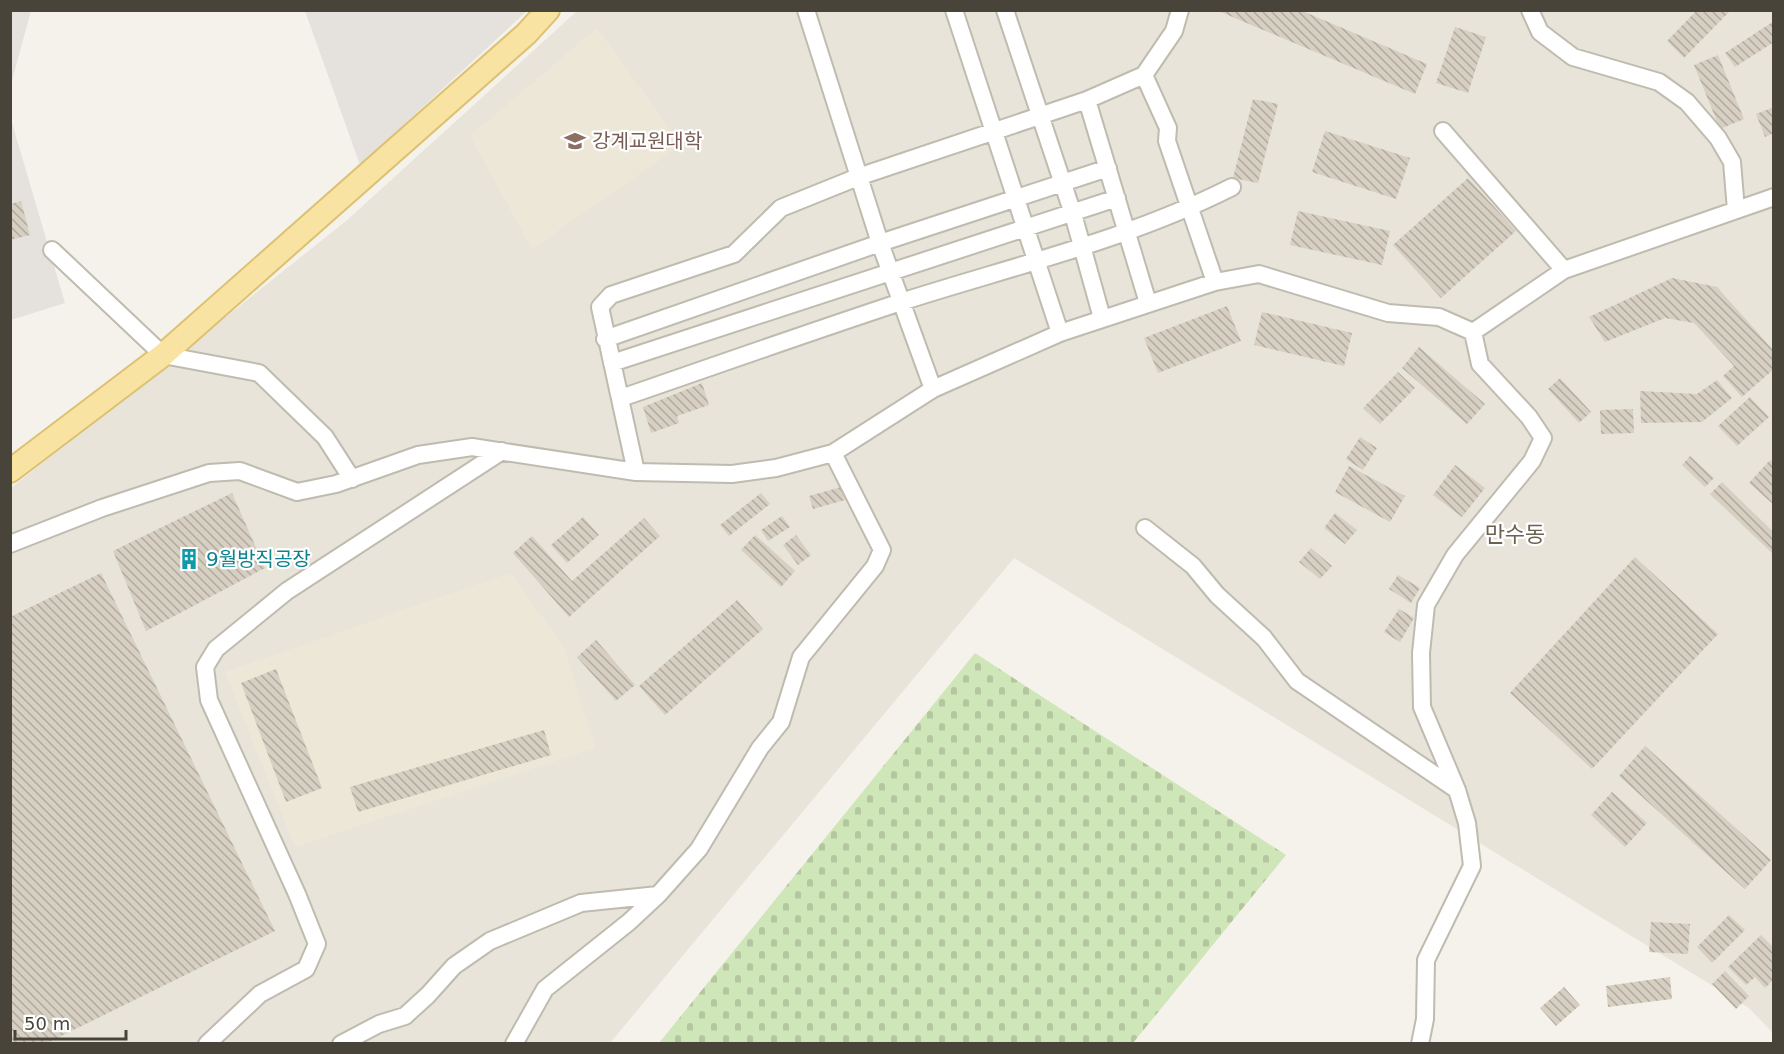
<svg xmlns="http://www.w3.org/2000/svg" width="1784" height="1054" font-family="'DejaVu Sans','Noto Sans KR',sans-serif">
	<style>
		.residential { fill: #e8e4da }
		.industrial { fill: #e5e2dd }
		.education { fill: #ede7d7 }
		.cemetery { fill: url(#cemetery-stones) }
		.building { fill: url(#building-back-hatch) }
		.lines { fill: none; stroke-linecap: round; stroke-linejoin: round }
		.minor-casing { stroke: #c0bbaf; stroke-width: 20 }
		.major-casing { stroke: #ddc172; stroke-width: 26 }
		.minor { stroke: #fff; stroke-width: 16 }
		.major { stroke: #f8e3a2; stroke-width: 22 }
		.labels { text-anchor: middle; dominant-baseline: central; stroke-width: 4.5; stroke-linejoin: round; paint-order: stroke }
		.education-label { font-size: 20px; fill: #785e54; stroke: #fff; text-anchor: start }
		.culture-label { font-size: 20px; fill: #0d838f; stroke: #fff; text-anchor: start }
		.quarter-label { font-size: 22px; fill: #6b6252; stroke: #fff }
	</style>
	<defs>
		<pattern id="cemetery-stones" width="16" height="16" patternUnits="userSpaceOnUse" patternTransform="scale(1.5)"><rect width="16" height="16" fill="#cfe6b8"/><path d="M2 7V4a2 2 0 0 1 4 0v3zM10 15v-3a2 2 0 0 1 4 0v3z" fill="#b3c69f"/></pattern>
		<pattern id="building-back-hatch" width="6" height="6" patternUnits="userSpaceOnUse" patternTransform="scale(1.5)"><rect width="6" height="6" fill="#d6cfc2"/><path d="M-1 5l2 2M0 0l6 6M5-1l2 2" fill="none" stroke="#b0aa9f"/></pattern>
	</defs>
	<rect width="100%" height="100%" fill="#f5f2ec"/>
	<path class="residential" d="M577 11H1773V1033L1749 1008 1014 558 610 1043 11 1044V488L346 221Z"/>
	<path class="industrial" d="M11 10 31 11 11 84 10 11Z
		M305 11V10L527 11 360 165Z
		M10 116 65 303 11 320H10Z"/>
	<path class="education" d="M597 28 681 145 532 249 470 136Z
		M510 573 564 646 595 748 295 847 225 672Z"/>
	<path class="cemetery" d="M975 653 1286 855 1133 1043H659Z"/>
	<path class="building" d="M1216 10H1300L1427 64 1415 94Z
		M1697 10H1731L1684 58 1667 41Z
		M1774 21V42L1735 67 1725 53Z
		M1455 27 1486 37 1468 93 1436 83Z
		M1718 55 1744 119 1720 129 1694 65Z
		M1253 99 1278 104 1258 183 1233 178Z
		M1774 107V133L1765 137 1756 114Z
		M1325 131 1410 158 1396 199 1312 172Z
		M1468 178 1516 231 1441 298 1393 245Z
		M21 201 30 235 10 240V204Z
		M1298 211 1390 231 1382 265 1290 245Z
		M1672 278 1717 287 1774 351V369L1742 397 1723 376 1734 366 1694 323 1665 318 1605 342 1589 317Z
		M1227 306 1241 341 1158 373 1144 338Z
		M1262 312 1352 333 1344 366 1254 345Z
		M1419 347 1485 404 1467 424 1402 368Z
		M1398 372 1415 388 1380 424 1363 408Z
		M1560 378 1591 412 1579 423 1548 389Z
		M1717 380 1732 398 1702 422 1641 423 1640 391 1697 394Z
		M702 383 709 405 677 416 679 423 651 433 643 407Z
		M1750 397 1769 417 1737 446 1718 426Z
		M1633 409 1634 433 1601 434 1600 410Z
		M1360 437 1377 448 1363 470 1346 459Z
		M1690 456 1714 478 1705 487 1682 465Z
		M1770 460 1774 463V505L1749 483Z
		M1455 465 1485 488 1462 517 1433 495Z
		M1349 466 1405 496 1390 522 1335 492Z
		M1722 482 1774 533V555L1710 494Z
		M841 487 845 500 813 509 809 496Z
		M232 493 265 568 146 631 113 551Z
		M761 493 770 504 729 536 720 525Z
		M1335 513 1357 530 1345 544 1324 528Z
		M782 516 790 527 768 541 761 530Z
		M583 517 599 535 567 563 551 545Z
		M644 518 660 536 569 617 513 553 532 536 572 581Z
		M755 535 795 571 781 587 741 550Z
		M796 535 811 555 798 565 783 545Z
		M1311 548 1332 566 1320 579 1299 562Z
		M1635 557 1718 634 1592 769 1510 693Z
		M101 573 275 931 45 1044H10V617Z
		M1398 575 1420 588 1411 603 1389 589Z
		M737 600 763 629 665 715 639 686Z
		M1399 609 1414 618 1400 642 1384 632Z
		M596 640 635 685 616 701 577 657Z
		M276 669 322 788 286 802 241 683Z
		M544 730 551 755 358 812 350 787Z
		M1645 746 1771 860 1745 889 1619 776Z
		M1612 792 1647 823 1625 847 1591 815Z
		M1729 915 1745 930 1712 963 1697 947Z
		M1651 922 1690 924 1688 954 1649 952Z
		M1761 935 1774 948V979L1765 988 1755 977 1746 985 1728 967Z
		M1725 971 1749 996 1736 1009 1712 984Z
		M1670 977 1672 999 1608 1007 1606 986Z
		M1564 987 1580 1005 1556 1026 1540 1008Z"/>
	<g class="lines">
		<defs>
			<path id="minor" d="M806 10 880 243 933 389
				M954 10 1060 333
				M1005 10 1073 214 1102 318
				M1530 10 1540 32 1573 57 1659 82 1687 102 1718 138 1732 162 1736 210
				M1144 75 1168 128 1167 141 1215 282
				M1087 100 1148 303
				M1443 131 1564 270
				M52 250 163 355 259 373 325 437 352 479
				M1473 332 1564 270 1774 197
				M605 339 880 243 1108 168
				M612 363 1117 198
				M621 398C714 366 807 333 901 302 1013 266 1127 240 1232 187
				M636 472 600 307 611 295 734 254 781 208 858 177 1087 100 1144 75 1174 31 1180 10
				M1145 528 1193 566 1217 595 1264 638 1297 681 1457 790
				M10 544 102 508 209 473 240 471 297 492 336 484 418 455 472 447 636 472 732 474 776 468 833 453 933 389 1060 333 1215 282 1259 274 1388 313 1439 317 1473 332 1480 364 1529 417 1543 438 1532 461 1455 555 1426 605 1421 653 1422 707 1457 790 1467 823 1472 866 1426 960 1425 1019 1420 1044
				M207 1044 260 994 306 969 317 944 297 894 209 700 205 667 216 649 287 591 502 451
				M341 1044 379 1024 405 1016 428 995 454 966 490 941 581 903 658 895
				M514 1044 545 989 629 922 658 895 699 849 760 748 781 722 801 657 875 566 882 550 833 453"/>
			<path id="major" d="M10 471 163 355 526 34 548 10"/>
		</defs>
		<use href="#minor" class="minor-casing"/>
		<use href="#major" class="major-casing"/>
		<use href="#minor" class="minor"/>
		<use href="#major" class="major"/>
	</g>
	<defs>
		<symbol id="university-bare" viewBox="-9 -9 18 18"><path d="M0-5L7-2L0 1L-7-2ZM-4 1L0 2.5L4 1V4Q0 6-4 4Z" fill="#8d6e63" stroke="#fff" stroke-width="2.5" paint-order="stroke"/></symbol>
		<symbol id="building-bare" viewBox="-9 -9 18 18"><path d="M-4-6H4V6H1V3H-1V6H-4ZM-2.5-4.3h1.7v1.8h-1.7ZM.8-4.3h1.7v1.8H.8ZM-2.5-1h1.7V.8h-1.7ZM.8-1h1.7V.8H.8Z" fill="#0f9aa8" stroke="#fff" stroke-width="2.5" paint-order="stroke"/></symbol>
	</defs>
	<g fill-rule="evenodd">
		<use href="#university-bare" x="560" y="126" width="30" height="30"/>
		<use href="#building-bare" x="174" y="544" width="30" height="30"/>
	</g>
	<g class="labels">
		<g class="education-label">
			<text x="592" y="141">강계교원대학</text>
		</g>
		<g class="culture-label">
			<text x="206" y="559">9월방직공장</text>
		</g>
		<g class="quarter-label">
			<text x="1515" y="534">만수동</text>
		</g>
	</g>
	<rect width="1784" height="1054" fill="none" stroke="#49443a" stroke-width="24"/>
	<path d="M15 1030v9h111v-9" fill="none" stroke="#49443a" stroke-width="3"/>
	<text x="24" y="1030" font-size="18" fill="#49443a" stroke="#ffffff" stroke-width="4.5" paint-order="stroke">50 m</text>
</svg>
